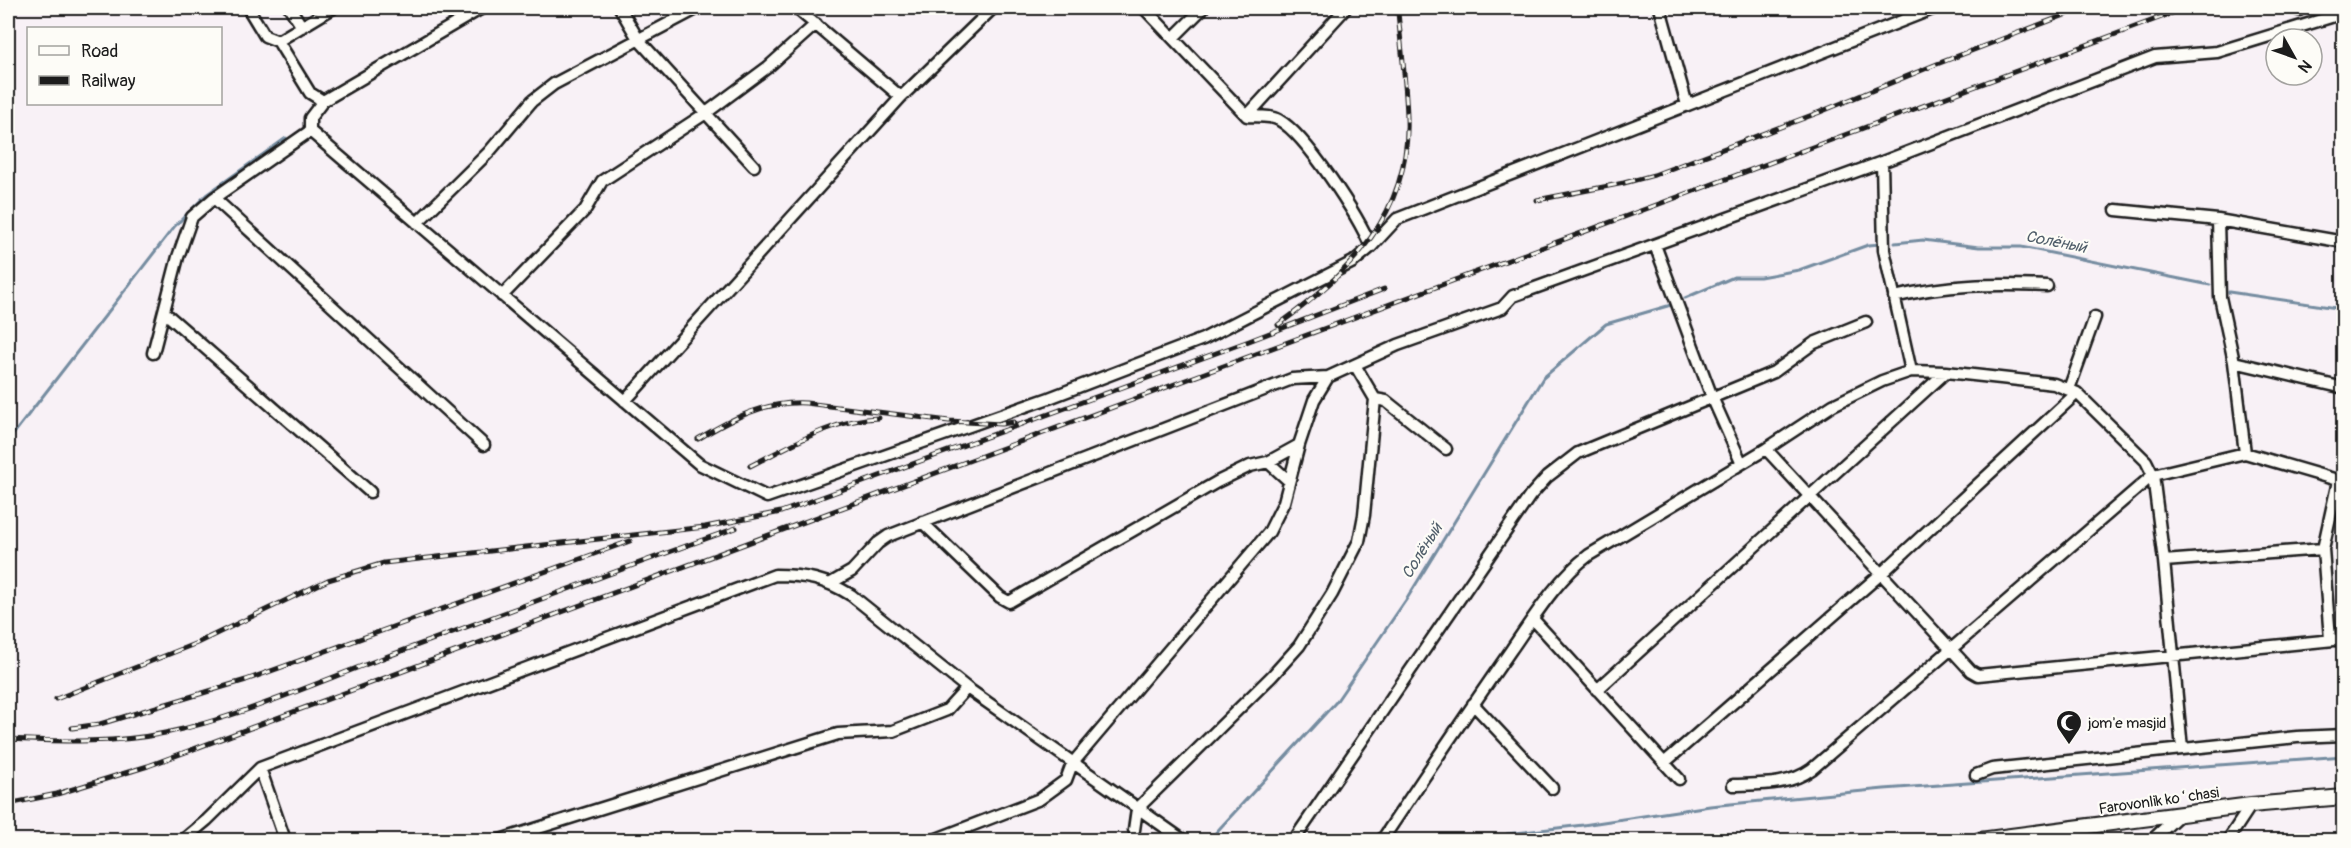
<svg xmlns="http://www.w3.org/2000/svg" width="2351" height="848" font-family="Pangolin,sans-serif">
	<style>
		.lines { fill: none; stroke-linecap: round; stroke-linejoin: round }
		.stream { stroke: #748ca0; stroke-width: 3 }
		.street-casing { stroke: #1c1c1c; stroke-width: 15 }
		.secondary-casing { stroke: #1c1c1c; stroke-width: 18 }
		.street { stroke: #fdfcf7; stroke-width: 10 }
		.secondary { stroke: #fdfcf7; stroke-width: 14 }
		.rail-casing { stroke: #1c1c1c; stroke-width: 5 }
		.rail { stroke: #fdfcf7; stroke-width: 3; stroke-dasharray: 9; stroke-linecap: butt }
		.labels { text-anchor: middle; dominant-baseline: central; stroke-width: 4.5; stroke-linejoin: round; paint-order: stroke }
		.poi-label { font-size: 15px; fill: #1c1c1c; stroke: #fdfcf7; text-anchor: start }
		.street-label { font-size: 15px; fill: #1c1c1c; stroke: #fdfcf7 }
		.water-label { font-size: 16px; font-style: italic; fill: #4f5d69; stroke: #fdfcf7 }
	</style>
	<rect width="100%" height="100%" fill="#f8f1f6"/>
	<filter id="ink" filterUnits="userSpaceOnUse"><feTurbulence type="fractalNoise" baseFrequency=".0167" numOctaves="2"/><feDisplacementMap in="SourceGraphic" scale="12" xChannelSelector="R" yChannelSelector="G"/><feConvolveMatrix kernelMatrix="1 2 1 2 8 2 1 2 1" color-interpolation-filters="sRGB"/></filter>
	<g filter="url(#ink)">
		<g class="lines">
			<path class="stream" d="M1895 243 1923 240 1979 247H2021L2210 285
				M2229 292 2344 309
				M1685 298 1734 277H1760L1799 270 1868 245 1881 244
				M8 441 174 227 206 195 286 138
				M1209 840 1336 702 1408 597 1543 378 1606 324 1671 305
				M1497 840 1507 834 1583 825 1710 806 1884 789 2344 756"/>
			<defs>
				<path id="street" d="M248 8 265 36 278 41 310 93 323 101
					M290 8 302 27
					M620 8 638 39 754 166
					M796 8 901 97
					M1144 8 1247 116C1256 117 1271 115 1279 120 1306 135 1359 217 1371 247
					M1660 8 1687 105
					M2298 8 2299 10
					M1174 37 1203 8
					M278 41 333 8
					M1247 116 1346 8
					M310 131 699 464 767 497 1049 398 1203 339 1353 262 1371 247 1397 219 1935 8
					M310 131V118L323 101 482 8
					M1882 162 1884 250 1911 371
					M214 198 484 445
					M2116 210 2218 220 2344 242
					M2218 220 2220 297 2234 362 2245 453
					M417 223 489 152 532 101 554 84 698 8
					M1655 245 1712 397 1741 462
					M502 296 585 210 602 181 706 113 768 67 816 24
					M1894 297C1948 284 1992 284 2047 286
					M164 312 370 492
					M153 353 178 257 192 217 214 198 310 131
					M2234 362 2344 388
					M2069 389 2095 317
					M1375 399 1386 401 1446 449
					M625 401 901 97 993 8
					M1766 449 1971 671 1978 675 2344 639
					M1268 462 1289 481
					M922 522 1000 597 1009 602 1217 482 1250 466 1268 462 1299 445
					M2164 561 2323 549
					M831 583 852 571 878 543 888 536 1292 379 1328 377
					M1533 619 1679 779
					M2330 639 2323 549 2338 481
					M1597 690 1946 372
					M1473 704 1552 788
					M1664 763 1882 573 2077 393
					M260 768 285 840
					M1976 775 1992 769 2297 737 2344 735
					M1733 785C1760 784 1789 786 1812 769L2153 475 2245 453 2344 482
					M1134 830 1137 809 1272 676 1299 646 1332 594 1359 541 1364 515 1375 399 1355 365
					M183 840 207 820 260 768 775 575C806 575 825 579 851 595L967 688 1183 840
					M500 840 838 734 893 731 947 710 967 688
					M934 840 1040 799 1066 780 1072 764 1269 532 1284 502 1299 445 1314 400 1328 377 1398 345 1502 308 1513 296 1882 162 2155 57 2217 52 2344 13
					M1294 840 1530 496 1547 477 1578 453 1774 372 1814 343 1866 322
					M1382 840C1424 777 1467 713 1511 650 1534 617 1557 579 1589 555L1766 449 1833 405 1882 381 1911 371 1946 372 2054 384 2077 393 2146 461 2153 475 2164 561 2182 749
					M2152 840 2179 815
					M2228 840 2251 805"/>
				<path id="secondary" d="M1980 840 2251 805 2344 797"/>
			</defs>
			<use href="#street" class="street-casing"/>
			<use href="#secondary" class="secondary-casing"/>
			<use href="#street" class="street"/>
			<use href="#secondary" class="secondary"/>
			<defs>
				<path id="rail" d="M1537 200 1624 183 1654 175 1820 112 1937 64 2083 8
					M1278 325C1350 273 1411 213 1407 117 1406 82 1401 47 1398 12
					M698 439C733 418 765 401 806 403L949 421 1001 424 1014 422
					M750 466C790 446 833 419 879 418
					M56 699 197 643 328 580 384 563 705 527 781 512 1249 341 1384 289
					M72 728 100 724 246 680 630 541
					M8 739C60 741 113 744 165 733 238 718 313 684 383 658 501 614 618 570 736 528
					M8 804 57 794 148 766 2186 8"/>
			</defs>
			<use href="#rail" class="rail-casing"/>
			<use href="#rail" class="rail"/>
		</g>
	</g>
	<defs>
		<symbol id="mosque-pin" viewBox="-11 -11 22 30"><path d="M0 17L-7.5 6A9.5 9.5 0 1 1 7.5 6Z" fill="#1c1c1c" stroke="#fdfcf7"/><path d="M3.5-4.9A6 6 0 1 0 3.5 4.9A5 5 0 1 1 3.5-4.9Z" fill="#fff"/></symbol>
	</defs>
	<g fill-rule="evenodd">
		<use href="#mosque-pin" x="2054" y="708" width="30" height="40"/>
	</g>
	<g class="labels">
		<g class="poi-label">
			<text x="2088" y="723">jom'e masjid</text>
		</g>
		<g class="street-label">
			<text transform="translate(2159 801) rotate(-8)">Farovonlik koʻchasi</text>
		</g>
		<g class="water-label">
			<text transform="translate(2056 242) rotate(11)">Солёный</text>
			<text transform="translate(1422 551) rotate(-58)">Солёный</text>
		</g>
	</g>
	<rect width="2351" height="848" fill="none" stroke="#fdfcf7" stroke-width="30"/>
	<rect x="15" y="15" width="2321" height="818" fill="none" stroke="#1c1c1c" stroke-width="2" filter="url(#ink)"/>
	<rect x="27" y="27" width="195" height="78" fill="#fdfcf7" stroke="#a3a29f" stroke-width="1.5"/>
	<rect x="39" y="46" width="30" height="9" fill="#fdfcf7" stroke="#a3a29f" stroke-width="1.5"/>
	<text x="81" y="57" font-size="18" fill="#1c1c1c">Road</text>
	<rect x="39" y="76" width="30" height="9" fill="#1c1c1c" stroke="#a3a29f" stroke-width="1.5"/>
	<text x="81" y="87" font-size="18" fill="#1c1c1c">Railway</text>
	<g transform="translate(2294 57) rotate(130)"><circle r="28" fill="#fdfcf7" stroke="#a3a29f" stroke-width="1.5"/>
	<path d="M0-4.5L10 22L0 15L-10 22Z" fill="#1c1c1c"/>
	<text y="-9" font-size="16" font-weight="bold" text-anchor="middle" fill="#1c1c1c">N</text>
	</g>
</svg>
